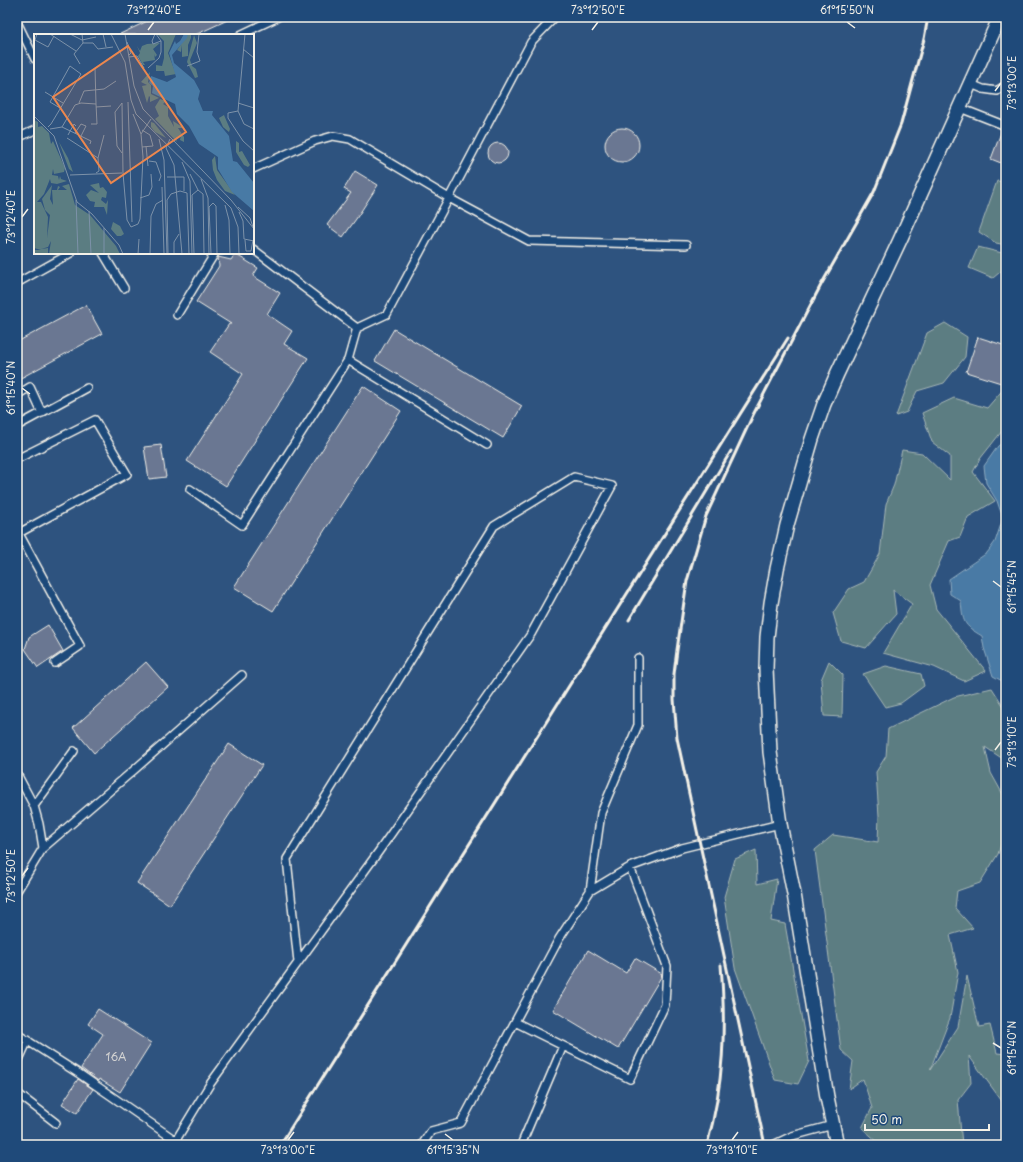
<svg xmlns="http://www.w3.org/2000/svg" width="1023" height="1162" font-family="'Playpen Sans',sans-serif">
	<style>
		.green { fill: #5b7d82; stroke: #a8b7b5 }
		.water { fill: #487aa5; stroke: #8daac0 }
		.building { fill: #6b7792; stroke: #f4f1e8 }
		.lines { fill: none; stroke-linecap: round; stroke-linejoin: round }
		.lane-casing { stroke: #f4f1e8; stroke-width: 10 }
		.street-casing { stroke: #f4f1e8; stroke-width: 16 }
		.lane { stroke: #1f4a7a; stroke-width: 7 }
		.street { stroke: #1f4a7a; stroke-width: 13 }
		.rail { stroke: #f4f1e8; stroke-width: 3 }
		.ticks { fill: none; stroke: #f4f1e8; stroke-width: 1.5 }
		.labels { text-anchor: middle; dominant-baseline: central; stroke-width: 3.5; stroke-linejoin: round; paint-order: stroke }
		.number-label { font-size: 11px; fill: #d2d2d2 }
		.inset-road { fill: none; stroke: #7d92a9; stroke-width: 1 }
		.view { fill: #ec874e; fill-opacity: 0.15; stroke: #ec874e; stroke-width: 2 }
		.inset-edge { fill: none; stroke: #f4f1e8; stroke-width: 2 }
		.neatline { fill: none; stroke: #f4f1e8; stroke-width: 1.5 }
		.ticks-label { font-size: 10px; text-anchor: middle; fill: #f4f1e8 }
	</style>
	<rect width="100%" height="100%" fill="#2e537f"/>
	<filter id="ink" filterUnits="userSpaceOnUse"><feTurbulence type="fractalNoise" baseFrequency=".025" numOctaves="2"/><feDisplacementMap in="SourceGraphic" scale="8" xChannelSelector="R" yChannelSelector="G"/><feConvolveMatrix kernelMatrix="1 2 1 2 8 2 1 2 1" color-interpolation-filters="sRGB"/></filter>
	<g filter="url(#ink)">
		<path class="green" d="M997 181 1006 182V245L996 243 979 232Z
			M978 247 1006 254V267L993 278 969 268Z
			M945 323 967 337 965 357 944 383 917 391 907 412 896 416 927 333Z
			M1006 386V426L980 459 973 472 995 501 968 517 960 537 949 541 930 585 936 609 986 671 964 681 934 667 883 653 912 604 893 590 896 614 866 648 841 641 833 613 849 589 864 582 880 554 886 504 894 485 902 450 922 453 950 480V456L932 442 922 413 954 398 987 408Z
			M829 661 843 675 842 717 824 716 821 680Z
			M886 666 921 674 924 686 901 703 885 707 863 674Z
			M992 688 1006 710V761L985 747 991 773 1006 800V828L998 854 980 883 957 891 955 908 973 928 950 935 958 972 950 1018 930 1070 958 1027 967 976 979 1027 990 1025 997 1053 1006 1054V1104H1004L969 1056 971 1083 958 1100 962 1145H878L879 1143 862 1128 872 1108 863 1079 849 1089 853 1061 841 1050 815 850 833 835 878 842 879 816 876 772 886 756 888 729 954 697Z
			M756 850 757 884 777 879 771 921 785 924 809 1061 798 1084 775 1080 735 968 724 897 735 859Z"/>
		<path class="water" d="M1006 440V683L993 676 984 648 982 636C963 625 963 622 961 601L950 594 949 579 987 553 995 542 1003 518 997 501 986 483 984 466 998 446Z"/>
		<path class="building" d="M156 17H234L195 35H118Z
			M605 145a17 17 0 1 1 34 0a17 17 0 1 1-34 0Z
			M1002 130 1006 131V165L991 159Z
			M488 153a10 10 0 1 1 20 0a10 10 0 1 1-20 0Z
			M355 171 378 185 356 219 343 237 327 225 351 193 344 189Z
			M235 254 258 268 253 276 280 293 267 314 292 331 284 344 308 358 226 486 187 461 243 374 210 352 229 324H231L196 302 219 266 218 257 231 260Z
			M86 305 102 334 17 380V342Z
			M394 329 522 406 503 438 375 361Z
			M978 337 1006 346V369L1001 383 966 372Z
			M363 386 401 411 273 611 234 587Z
			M161 445 166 477 149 479 144 447Z
			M48 625 63 651 38 668 25 649 29 637Z
			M146 662 168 687 94 753 73 728Z
			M229 744 262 765 170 905 137 883Z
			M588 950 626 973 635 958 662 974 661 977 618 1049 553 1010Z
			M98 1009 151 1043 120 1092 99 1079 98 1081 81 1068 103 1034 88 1024Z
			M78 1079 93 1089 77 1113 62 1104Z"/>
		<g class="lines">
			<defs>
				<path id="lane" d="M17 22 35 59
					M240 35 278 17
					M971 84 983 89 997 91 1006 85
					M960 108 1006 126
					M17 138 35 130
					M253 169 315 141 333 136 350 139 449 198 529 241 686 245
					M103 253 124 288
					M17 283 71 253
					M177 315 215 253
					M357 328 387 314 449 198 531 42 555 17
					M348 360 487 445
					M17 395 30 387 42 413
					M17 426 87 388
					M17 459 95 420 127 474 19 533
					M190 489 242 525 348 360 357 328 253 249
					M17 530 80 646 55 663
					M17 774 34 806 39 824 43 848
					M34 806 74 751
					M17 891 43 848 134 770 242 675
					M590 891 601 813 638 725V658
					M515 1022 630 1079 665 1005 667 966 630 867
					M17 1034 78 1073 175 1140
					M17 1064 28 1040
					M17 1093 56 1123
					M173 1145 210 1084 379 851 531 634 612 486 574 477 494 526 287 859 298 962
					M422 1145 431 1131 461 1123 559 939 590 891 630 867 682 848 780 824
					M521 1145 563 1046
					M773 1145 792 1136 833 1125"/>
				<path id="street" d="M837 1145 827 1097 794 894 780 824 770 752 766 669 767 637 771 603 777 569 787 525 812 439 824 404 837 374 900 240 1000 17"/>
			</defs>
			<use href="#lane" class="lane-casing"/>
			<use href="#street" class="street-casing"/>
			<use href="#lane" class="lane"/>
			<use href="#street" class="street"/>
			<path class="rail" d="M629 620 731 451
				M280 1145 788 338
				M707 1145C724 1084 726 1028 721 965
				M765 1145 677 738 674 699V674L677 650 687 581 706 516 753 415 821 285 874 192 901 124 924 39 928 17"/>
		</g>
	</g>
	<path class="ticks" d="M847 22 855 28M148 30 154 22M592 30 598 22M995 91 1001 83M22 217 28 209M22 388 30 394M993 581 1001 587M995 750 1001 742M22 876 28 868M993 1043 1001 1048M445 1134 453 1140M288 1140 294 1132M732 1140 738 1132"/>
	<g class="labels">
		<g class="number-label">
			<text x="116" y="1056">16А</text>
		</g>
	</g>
	<g transform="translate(34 34)">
		<rect width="220" height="220" fill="#2e537f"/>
		<path d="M123 0H142L134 19 142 40 131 42 130 37H122V31L128 32 130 24V7ZM154 0H157V4L154 11V22L148 23V11L147 18 143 16ZM160 1 163 9 156 26 158 32 162 35 164 43 161 44 153 28ZM126 9 119 15 123 21 121 23 120 20 121 26 109 28 111 31H109L104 22 106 19 103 12 106 17 108 12 113 10ZM116 38 114 48 117 51V60L125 64 116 68V63L115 62 113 69 108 52 113 51 107 48ZM126 65 132 67 129 70 134 73V82L140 93 139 87 150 94H144L150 103V108L146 106 147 101 142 105 143 108 121 85 125 82 121 73ZM190 81 196 95 195 98 189 93 185 84ZM0 86 4 88V93L8 92 15 99 17 110 19 107 31 134 30 138 20 140 19 135 18 141 24 142 25 146 26 142 27 145 33 147 23 150 17 149 16 145 10 160 3 168H7L14 183 13 204 16 181 11 176 8 165 18 151 16 165 19 171 18 156H23L24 152 26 153 24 156H33L28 152 35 150 41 171 56 181 82 212 86 220H15L17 207 14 213 7 215 14 214V220H0V216H7L0 214ZM117 88 120 89 132 104 121 98 117 93ZM202 107 205 109V118L208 117 216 131 214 133 210 131 202 118ZM25 108 34 124 39 138 35 135ZM181 122 183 136 201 161 191 157 183 146 179 136 178 126ZM65 149 66 154 69 153 73 158 72 164 68 163 67 166 72 170 74 166 73 181 70 173H60L61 168 56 167 52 161 57 156 65 159 56 151ZM79 188 86 192 90 200 87 202H83L77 195Z" fill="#5b7d82"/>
		<path d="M150 0H154L153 4 138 21 140 29 160 46 166 57 164 65 169 77H179L178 81 195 102 199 127 203 128 220 149V177L198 158 184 135V123L165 110 155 92 143 80 141 70 118 59 119 52 115 49 117 42 133 48 142 43 135 19 141 7 142 10 146 7Z" fill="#487aa5"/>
		<path class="inset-road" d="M3 0 1 6 14 13 20 2M16 0 42 17M36 0 48 6 62 3M48 0 49 9H59L64 15 79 13M69 0 72 13M77 0 91 28 97 66 102 80 197 174 204 193 205 220M91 0 100 52 109 75 197 166 220 195M121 0 118 7 119 10 127 7M211 0 204 77 210 90 220 95M93 8 97 19 95 21M209 15 220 24M95 23 103 22 110 34M46 30 40 20 49 9M153 32 166 27 163 18 165 0M61 34 62 70M114 34 125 24 127 18V7L122 0M11 58 29 69M94 68 98 188M45 69 50 57 70 55 82 47M88 69 89 139 93 186 97 193 104 190 106 185 109 123 107 100 117 85M204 69 220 74M62 73 77 72M204 77 194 79V84L209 107 220 117M99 80 107 100M0 82 20 102 43 168 58 180 85 211 89 220M14 93 17 90 47 40 36 32 16 68 26 74M28 93 57 107 56 110M16 95 28 93 41 71 47 69 62 70 63 90H57M41 99 47 90 52 92 47 102M34 101 40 90 42 92M33 104 64 124M125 105 130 126 133 220M136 105 132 114 140 131 148 220M112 112 114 132M108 113 119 112 116 101 108 96M88 119 83 112 81 78 88 69M115 127 122 128 127 142 125 147M148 128 156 147 158 220M62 139 65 137 64 124 70 101M156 140 164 156M36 141 88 139M133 143H150V157M167 145 174 164 175 220M128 153 130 220M106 164 115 161 118 153 117 140M42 166 44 220M191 171 195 186 196 220M204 173 216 184 219 193M55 177 57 220M205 178 209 187 210 205 220 207M211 206 212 217H217L219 206M70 220V194M104 220 105 205M116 220 117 182 122 170 129 166M134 220 133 166 137 160 146 157 153 159 155 220M140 220V208L145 200M160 220 158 161 164 156 169 160 170 220M177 220 175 173 179 169 182 172 183 220"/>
		<path class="view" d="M94 12 152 98 77 149 19 63Z"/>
		<rect width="220" height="220" class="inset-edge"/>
	</g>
	<rect width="1023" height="1162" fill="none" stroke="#1f4a7a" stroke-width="44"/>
	<path d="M865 1124v6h124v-6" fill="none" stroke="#f4f1e8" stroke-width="2"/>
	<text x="871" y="1124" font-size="12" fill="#f4f1e8" stroke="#1f4a7a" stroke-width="3" paint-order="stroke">50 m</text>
	<rect x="22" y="22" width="979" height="1118" class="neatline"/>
	<g class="ticks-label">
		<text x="154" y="14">73°12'40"E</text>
		<text x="598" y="14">73°12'50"E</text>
		<text x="847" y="14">61°15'50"N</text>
		<text transform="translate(1012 83) rotate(-90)" y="4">73°13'00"E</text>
		<text transform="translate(11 217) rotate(-90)" y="4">73°12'40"E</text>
		<text transform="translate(11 388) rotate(-90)" y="4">61°15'40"N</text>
		<text transform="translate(1012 587) rotate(-90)" y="4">61°15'45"N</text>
		<text transform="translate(1012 742) rotate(-90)" y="4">73°13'10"E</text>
		<text transform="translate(11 876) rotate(-90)" y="4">73°12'50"E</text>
		<text transform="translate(1012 1048) rotate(-90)" y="4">61°15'40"N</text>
		<text x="288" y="1154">73°13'00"E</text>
		<text x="453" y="1154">61°15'35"N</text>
		<text x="732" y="1154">73°13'10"E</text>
	</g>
</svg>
